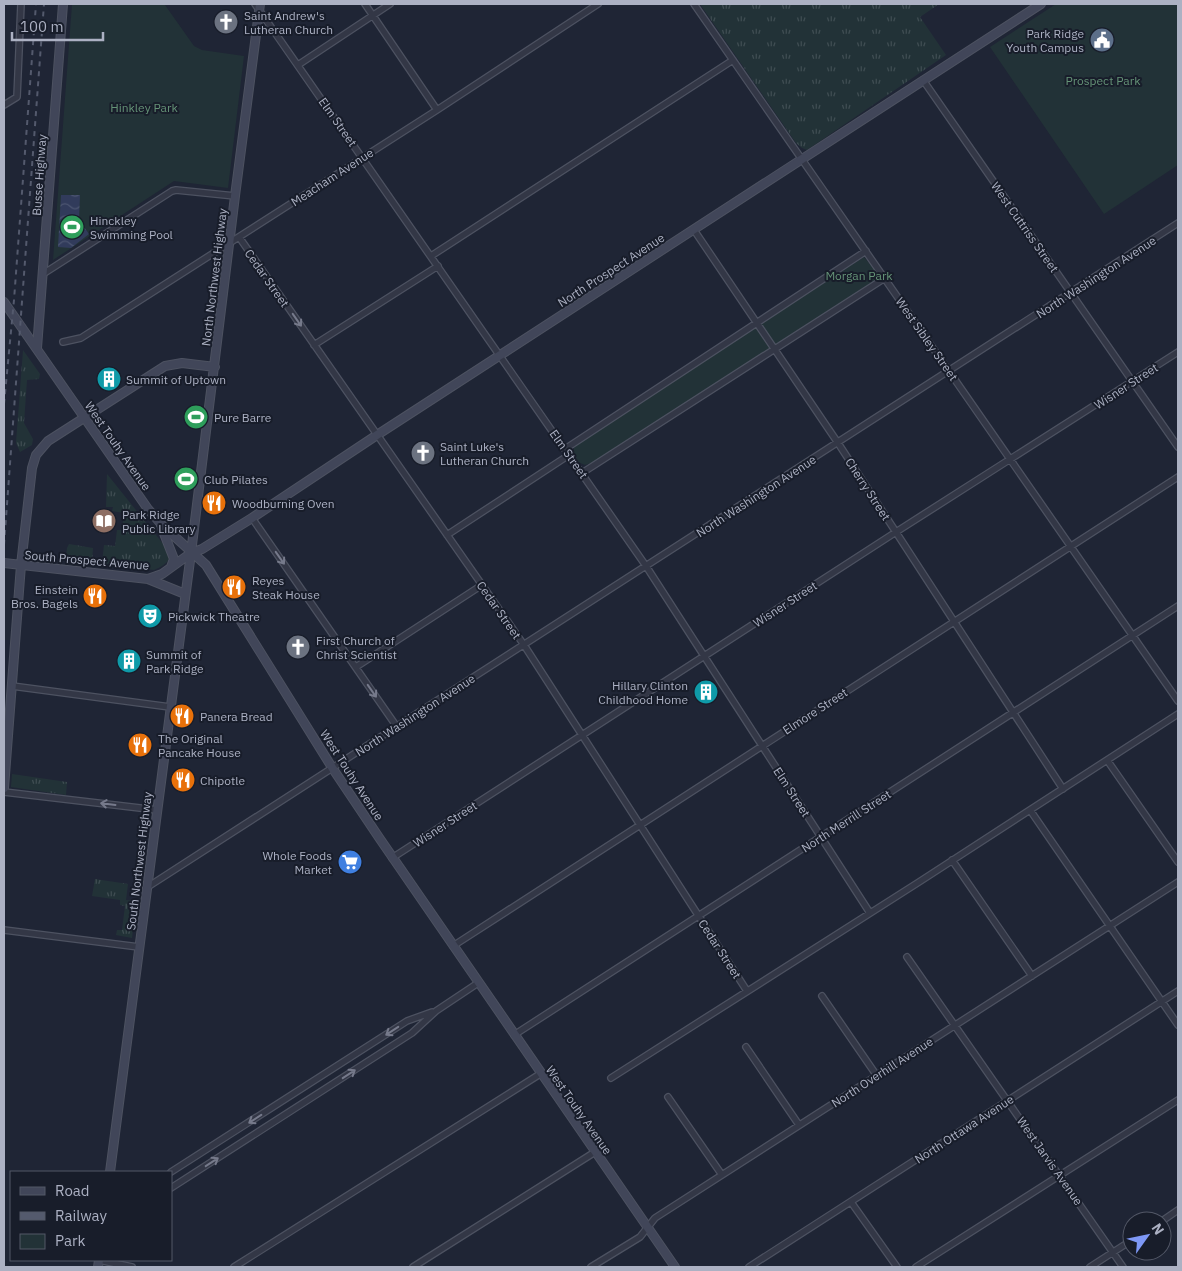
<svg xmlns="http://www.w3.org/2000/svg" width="1182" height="1271" font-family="'IBM Plex Sans',sans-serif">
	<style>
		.grass { fill: url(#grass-tufts) }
		.park { fill: #223237 }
		.water { fill: url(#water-waves) }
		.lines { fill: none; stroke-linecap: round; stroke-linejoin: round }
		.street-casing { stroke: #4d5261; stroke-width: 8 }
		.secondary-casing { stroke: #4d5261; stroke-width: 10 }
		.street { stroke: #333746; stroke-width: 5.5 }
		.secondary { stroke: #414659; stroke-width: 8 }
		.rail { stroke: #545a6d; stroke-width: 2; stroke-dasharray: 5 5; stroke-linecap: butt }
		.oneway { stroke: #767a8b }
		.labels { text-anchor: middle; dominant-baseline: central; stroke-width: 4; stroke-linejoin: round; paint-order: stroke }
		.poi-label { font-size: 12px; fill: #acb1c3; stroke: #181d2a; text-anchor: start }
		.park-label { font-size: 12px; fill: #659377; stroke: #181d2a }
		.street-label { font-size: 12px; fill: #acb1c3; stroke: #181d2a }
	</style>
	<defs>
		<pattern id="grass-tufts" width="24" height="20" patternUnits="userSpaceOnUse" patternTransform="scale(1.25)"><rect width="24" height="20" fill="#223237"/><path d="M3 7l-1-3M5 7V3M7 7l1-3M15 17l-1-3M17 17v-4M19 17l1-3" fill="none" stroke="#3f4d52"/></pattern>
		<pattern id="water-waves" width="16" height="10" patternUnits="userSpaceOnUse" patternTransform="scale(1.25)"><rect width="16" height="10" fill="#313b5b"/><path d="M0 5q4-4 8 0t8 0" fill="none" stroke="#4c5571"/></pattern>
	</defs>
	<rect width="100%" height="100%" fill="#1f2535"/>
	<path class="grass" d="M700 4H939L920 17 946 55 807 150 802 148 796 143Z
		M23 350 40 374 39 379 27 380 24 423 33 439 32 445 20 452 16 443Z
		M107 474 168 550 170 558C166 564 161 567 154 570L102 563 104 545 115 546 117 530H122L124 513 112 511 113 507H106Z
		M69 544 93 548 92 562 66 558 67 548Z
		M12 774 67 782 66 795 11 787Z
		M95 879 128 884 126 900 136 901 132 938 116 935 117 930H122L125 906 120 905V900L92 896Z"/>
	<path class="park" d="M72 4H166L165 5 194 46 202 50 244 56 228 188 174 181 53 260Z
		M1056 4H1178V165L1104 214 990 47Z
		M864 257 878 274 877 279 594 462 585 465 578 462 573 454 574 448 578 443Z"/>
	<path class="water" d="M61 195H80L79 220 89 234 71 248 58 247Z"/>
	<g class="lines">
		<defs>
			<path id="street" d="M255 4 646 566 870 913
				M365 4 437 110
				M694 4 1178 701
				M298 65 390 4
				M923 80 1178 447
				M4 105 17 97 21 4
				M694 230 838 443 1063 789
				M239 237 524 645 747 991
				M431 256 733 60
				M43 274 172 191 176 190 235 196
				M63 342 81 338 437 110 598 4
				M314 345 438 266
				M565 449 866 251
				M582 473 885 278
				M252 518 397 727
				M447 535 569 455
				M356 667 482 585
				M12 686 170 707
				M1107 760 1178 862
				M4 792 157 810
				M1030 810 1178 1025
				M392 858 896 532 1178 352
				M952 860 1032 976
				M146 888 1178 223
				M4 930 139 947
				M453 946 1178 477
				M907 957 1123 1267
				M822 996 877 1076
				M514 1035 1178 606
				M746 1047 799 1125
				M611 1078 919 882 1178 714
				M668 1097 722 1175
				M171 1172 407 1021 432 1012
				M171 1188 412 1033 436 1011 478 983
				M851 1202 897 1267
				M1162 1221 1178 1210
				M99 1260 132 1267
				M234 1267 540 1074
				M413 1267 595 1152
				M591 1267 640 1237 655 1218 1178 882
				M749 1267 1178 991
				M916 1267 1178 1100
				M1090 1267 1132 1240"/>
			<path id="secondary" d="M4 302 148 509 163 526 206 565 333 769 380 839 675 1267
				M37 348 63 4
				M161 526 174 559 171 567
				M4 563 148 579 162 574 191 553 202 549 252 518 377 435 1041 4
				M148 579 185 594
				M4 788 21 565 32 468 36 455 48 441 165 366 182 363 215 367
				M110 1172 191 553 235 196 260 4
				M98 1267 99 1260"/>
		</defs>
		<use href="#street" class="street-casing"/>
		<use href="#secondary" class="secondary-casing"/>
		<use href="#street" class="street"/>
		<use href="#secondary" class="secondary"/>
		<path class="rail" d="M4 404 14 300 36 4
			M4 545 44 4"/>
	</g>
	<defs><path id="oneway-shaft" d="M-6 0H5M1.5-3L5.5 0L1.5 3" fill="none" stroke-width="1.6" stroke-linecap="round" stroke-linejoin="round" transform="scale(1.25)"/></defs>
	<g class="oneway">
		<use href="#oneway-shaft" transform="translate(297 320) rotate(55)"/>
		<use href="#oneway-shaft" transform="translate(280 558) rotate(55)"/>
		<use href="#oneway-shaft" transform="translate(372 691) rotate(55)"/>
		<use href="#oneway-shaft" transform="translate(108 804) rotate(-173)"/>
		<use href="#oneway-shaft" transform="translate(392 1031) rotate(147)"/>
		<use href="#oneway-shaft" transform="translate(349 1074) rotate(-33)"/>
		<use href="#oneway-shaft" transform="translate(255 1119) rotate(147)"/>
		<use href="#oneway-shaft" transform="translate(212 1162) rotate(-33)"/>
	</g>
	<defs>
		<symbol id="church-disc" viewBox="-11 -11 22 22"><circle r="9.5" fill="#6b7280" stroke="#181d2a"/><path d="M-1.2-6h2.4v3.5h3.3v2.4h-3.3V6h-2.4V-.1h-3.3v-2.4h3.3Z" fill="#fff"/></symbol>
		<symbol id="civic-disc" viewBox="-11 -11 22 22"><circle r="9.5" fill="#5c6f8a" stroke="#181d2a"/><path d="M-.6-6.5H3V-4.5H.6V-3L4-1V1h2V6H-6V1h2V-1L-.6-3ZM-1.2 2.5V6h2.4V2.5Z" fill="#fff"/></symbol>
		<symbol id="stadium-disc" viewBox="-11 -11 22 22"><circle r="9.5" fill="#2e9e5b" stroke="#181d2a"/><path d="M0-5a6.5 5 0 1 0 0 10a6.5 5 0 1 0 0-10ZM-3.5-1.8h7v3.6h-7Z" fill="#fff"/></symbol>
		<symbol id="building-disc" viewBox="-11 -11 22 22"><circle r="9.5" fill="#0f9aa8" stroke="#181d2a"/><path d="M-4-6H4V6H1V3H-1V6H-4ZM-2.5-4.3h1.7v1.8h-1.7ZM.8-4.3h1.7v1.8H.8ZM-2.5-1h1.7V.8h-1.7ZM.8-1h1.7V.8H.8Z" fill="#fff"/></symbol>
		<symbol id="restaurant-disc" viewBox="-11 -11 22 22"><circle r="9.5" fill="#e8710a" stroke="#181d2a"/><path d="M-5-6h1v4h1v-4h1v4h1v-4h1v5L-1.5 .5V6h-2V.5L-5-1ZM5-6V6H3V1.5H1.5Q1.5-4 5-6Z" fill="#fff"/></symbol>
		<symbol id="library-disc" viewBox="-11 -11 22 22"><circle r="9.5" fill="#8d6e63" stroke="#181d2a"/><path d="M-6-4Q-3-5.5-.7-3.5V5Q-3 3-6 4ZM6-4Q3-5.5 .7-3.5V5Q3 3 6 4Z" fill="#fff"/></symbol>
		<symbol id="theatre-disc" viewBox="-11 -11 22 22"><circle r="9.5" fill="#0f9aa8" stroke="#181d2a"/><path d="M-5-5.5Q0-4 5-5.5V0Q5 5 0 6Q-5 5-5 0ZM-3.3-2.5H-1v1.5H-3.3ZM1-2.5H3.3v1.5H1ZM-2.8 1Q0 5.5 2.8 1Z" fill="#fff"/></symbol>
		<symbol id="supermarket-disc" viewBox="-11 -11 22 22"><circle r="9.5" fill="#3f7fe0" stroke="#181d2a"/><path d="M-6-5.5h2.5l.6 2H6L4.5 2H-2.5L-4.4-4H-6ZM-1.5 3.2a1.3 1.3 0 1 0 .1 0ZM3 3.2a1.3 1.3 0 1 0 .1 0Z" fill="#fff"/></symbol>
	</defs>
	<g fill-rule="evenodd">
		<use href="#church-disc" x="212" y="8" width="28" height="28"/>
		<use href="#civic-disc" x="1088" y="26" width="28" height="28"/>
		<use href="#stadium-disc" x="58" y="213" width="28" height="28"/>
		<use href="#building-disc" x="95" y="365" width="28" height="28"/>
		<use href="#stadium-disc" x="182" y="403" width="28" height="28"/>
		<use href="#church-disc" x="409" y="439" width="28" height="28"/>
		<use href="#stadium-disc" x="172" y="465" width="28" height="28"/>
		<use href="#restaurant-disc" x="200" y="489" width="28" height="28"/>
		<use href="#library-disc" x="90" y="507" width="28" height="28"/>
		<use href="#restaurant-disc" x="220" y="573" width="28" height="28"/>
		<use href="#restaurant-disc" x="81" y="582" width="28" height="28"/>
		<use href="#theatre-disc" x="136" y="602" width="28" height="28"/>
		<use href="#church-disc" x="284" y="633" width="28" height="28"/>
		<use href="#building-disc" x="115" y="647" width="28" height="28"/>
		<use href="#building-disc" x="692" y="678" width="28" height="28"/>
		<use href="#restaurant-disc" x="168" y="702" width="28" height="28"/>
		<use href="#restaurant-disc" x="126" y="731" width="28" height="28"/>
		<use href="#restaurant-disc" x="169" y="766" width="28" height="28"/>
		<use href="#supermarket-disc" x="336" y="848" width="28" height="28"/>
	</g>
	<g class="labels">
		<g class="poi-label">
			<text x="244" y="15">Saint Andrew's<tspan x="244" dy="14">Lutheran Church</tspan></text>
			<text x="1084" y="33" text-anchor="end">Park Ridge<tspan x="1084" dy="14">Youth Campus</tspan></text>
			<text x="90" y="220">Hinckley<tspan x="90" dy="14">Swimming Pool</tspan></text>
			<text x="126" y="379">Summit of Uptown</text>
			<text x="214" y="417">Pure Barre</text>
			<text x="440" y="446">Saint Luke's<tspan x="440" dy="14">Lutheran Church</tspan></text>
			<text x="204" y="479">Club Pilates</text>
			<text x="232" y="503">Woodburning Oven</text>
			<text x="122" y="514">Park Ridge<tspan x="122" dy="14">Public Library</tspan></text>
			<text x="252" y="580">Reyes<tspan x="252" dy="14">Steak House</tspan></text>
			<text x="78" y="589" text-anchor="end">Einstein<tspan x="78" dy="14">Bros. Bagels</tspan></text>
			<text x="168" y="616">Pickwick Theatre</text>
			<text x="316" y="640">First Church of<tspan x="316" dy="14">Christ Scientist</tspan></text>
			<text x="146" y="654">Summit of<tspan x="146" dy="14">Park Ridge</tspan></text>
			<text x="688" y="685" text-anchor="end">Hillary Clinton<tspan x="688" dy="14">Childhood Home</tspan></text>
			<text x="200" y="716">Panera Bread</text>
			<text x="158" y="738">The Original<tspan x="158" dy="14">Pancake House</tspan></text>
			<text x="200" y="780">Chipotle</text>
			<text x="332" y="855" text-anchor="end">Whole Foods<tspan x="332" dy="14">Market</tspan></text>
		</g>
		<g class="park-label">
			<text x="1103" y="80">Prospect Park</text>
			<text x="144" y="107">Hinkley Park</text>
			<text x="859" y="275">Morgan Park</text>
		</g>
		<g class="street-label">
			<text transform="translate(338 122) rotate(55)">Elm Street</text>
			<text transform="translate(39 175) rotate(-86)">Busse Highway</text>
			<text transform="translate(332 177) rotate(-33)">Meacham Avenue</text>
			<text transform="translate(1025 227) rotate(55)">West Cuttriss Street</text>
			<text transform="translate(611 270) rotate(-33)">North Prospect Avenue</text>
			<text transform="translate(214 277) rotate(-83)">North Northwest Highway</text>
			<text transform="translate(1096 277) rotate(-33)">North Washington Avenue</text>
			<text transform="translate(267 278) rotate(55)">Cedar Street</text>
			<text transform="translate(927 339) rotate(55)">West Sibley Street</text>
			<text transform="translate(1126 386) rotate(-33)">Wisner Street</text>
			<text transform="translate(118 446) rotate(55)">West Touhy Avenue</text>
			<text transform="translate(569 454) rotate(55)">Elm Street</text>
			<text transform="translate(868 489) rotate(57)">Cherry Street</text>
			<text transform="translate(756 496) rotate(-33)">North Washington Avenue</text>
			<text transform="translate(87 560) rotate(5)">South Prospect Avenue</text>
			<text transform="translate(785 604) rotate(-33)">Wisner Street</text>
			<text transform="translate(499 610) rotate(55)">Cedar Street</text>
			<text transform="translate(815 711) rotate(-33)">Elmore Street</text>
			<text transform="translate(415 715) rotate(-33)">North Washington Avenue</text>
			<text transform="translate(352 775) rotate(57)">West Touhy Avenue</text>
			<text transform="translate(792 792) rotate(57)">Elm Street</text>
			<text transform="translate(846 821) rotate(-33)">North Merrill Street</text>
			<text transform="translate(445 824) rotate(-33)">Wisner Street</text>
			<text transform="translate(139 861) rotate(-83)">South Northwest Highway</text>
			<text transform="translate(720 949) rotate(57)">Cedar Street</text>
			<text transform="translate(882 1072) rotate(-33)">North Overhill Avenue</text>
			<text transform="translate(579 1110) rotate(55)">West Touhy Avenue</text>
			<text transform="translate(964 1129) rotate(-33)">North Ottawa Avenue</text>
			<text transform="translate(1050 1161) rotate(55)">West Jarvis Avenue</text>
		</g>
	</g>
	<rect width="1182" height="1271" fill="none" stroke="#acb1c3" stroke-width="10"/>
	<rect x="10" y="1171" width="162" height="90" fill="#181d2a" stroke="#535867"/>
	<rect x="20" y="1187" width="25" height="8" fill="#414659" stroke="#535867"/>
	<text x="55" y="1196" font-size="15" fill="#acb1c3">Road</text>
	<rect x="20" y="1212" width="25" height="8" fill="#545a6d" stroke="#535867"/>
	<text x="55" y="1221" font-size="15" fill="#acb1c3">Railway</text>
	<rect x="20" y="1234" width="25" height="15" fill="#223237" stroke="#535867"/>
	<text x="55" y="1246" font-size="15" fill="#acb1c3">Park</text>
	<g transform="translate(1147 1236) rotate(57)"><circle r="24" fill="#181d2a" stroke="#535867"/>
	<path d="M0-4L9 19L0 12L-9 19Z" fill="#7e98f6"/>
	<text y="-8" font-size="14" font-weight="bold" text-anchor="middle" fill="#acb1c3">N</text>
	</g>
	<path d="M12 32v8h91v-8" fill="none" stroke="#acb1c3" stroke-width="2.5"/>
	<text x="20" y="32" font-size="15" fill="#acb1c3" stroke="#181d2a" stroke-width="4" paint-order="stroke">100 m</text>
</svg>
